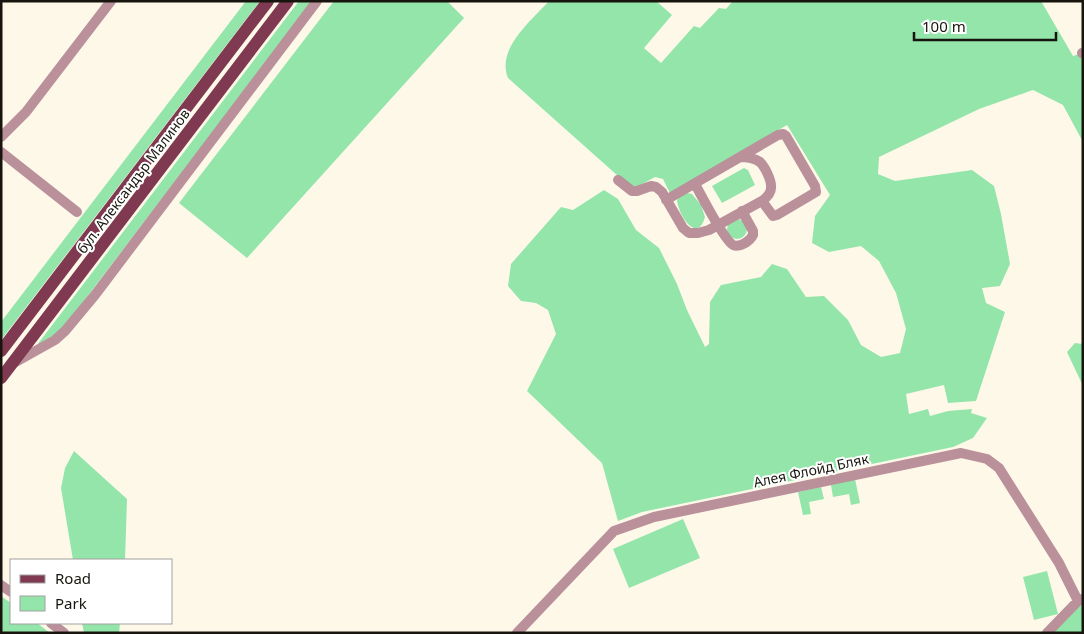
<svg xmlns="http://www.w3.org/2000/svg" width="1084" height="634" font-family="'Noto Sans',sans-serif">
	<style>
		.green { fill: #93e5aa }
		.lines { fill: none; stroke-linecap: round; stroke-linejoin: round }
		.minor { stroke: #ba909b; stroke-width: 10 }
		.major { stroke: #7f3951; stroke-width: 12 }
		.labels { text-anchor: middle; dominant-baseline: central; stroke-width: 4; stroke-linejoin: round; paint-order: stroke }
		.street-label { font-size: 14px; fill: #17150e; stroke: #fff }
	</style>
	<rect width="100%" height="100%" fill="#fef8e9"/>
	<path class="green" d="M246 1H260L1 340V322Z
		M299 1H312L61 331 37 345Z
		M334 1H447L464 18 247 258 179 203Z
		M549 1H656L672 15 644 48 661 63 694 26 700 28 719 8 726 9 733 1H1041L1073 56 1079 54 1083 61V142L1063 105 1033 90 979 109 879 157 878 174 895 181 972 170 994 186 1001 214 1010 264 1000 286 982 288 986 303 1005 312 976 401 948 403 944 385 906 394 909 414 928 409 930 416 948 411 972 409 971 413 987 418 973 438 953 447 642 512 618 521 602 463 527 391 556 334 548 310 536 303 521 301 508 286 511 264 561 207 573 210 604 190 618 199 636 230 659 248 677 284 687 310 705 347 709 344 710 302 721 285 761 277 772 264 787 269 806 297 824 296 848 320 861 345 881 357 900 353 906 329 896 293 879 261 861 246 829 252 812 243 815 216 830 195 787 125 670 193 663 179 655 177 637 187 627 184 508 78C496 49 531 21 549 1Z
		M744 168 748 170 755 185 722 203 712 186Z
		M687 193 692 194 701 205 705 217C697 245 678 214 677 200L681 195Z
		M727 229a10 10 0 1 1 20 0a10 10 0 1 1-20 0Z
		M1075 343 1083 344V386L1067 352Z
		M74 451 127 499 125 560H73L61 488 65 468Z
		M855 479 860 503 851 505 849 494 833 497 831 485Z
		M821 487 824 499 809 502 811 514 803 515 798 492Z
		M683 519 700 558 629 588 613 549Z
		M1047 571 1058 614 1034 620 1023 577Z
		M1 596 11 603V623H37L50 633H1Z
		M1083 604V633H1053L1080 605Z
		M82 623H120L119 633H84Z"/>
	<g class="lines">
		<path class="minor" d="M1082 53 1083 54
			M1 137 26 112 111 1
			M1 152 77 212
			M618 180 632 191H637L651 186 656 187 662 192 683 228 689 233H698L709 230 762 201C766 198 771 193 771 188 772 181 765 167 760 162 754 158 747 157 740 157
			M695 184C701 195 724 240 733 245 740 248 750 241 753 235V231L742 211
			M666 200 778 135 783 134 786 136 815 186 816 192 777 215 773 216 762 201
			M14 363 55 340 65 331 95 295 317 1
			M1 585 11 592
			M51 623 64 633
			M517 633 614 531 654 517 961 453 987 459 999 468 1059 563 1078 601
			M1047 633 1078 601 1082 599"/>
		<path class="major" d="M1 351 268 1
			M1 378 288 1"/>
	</g>
	<g class="labels">
		<g class="street-label">
			<text transform="translate(133 181) rotate(-53)">бул. Александър Малинов</text>
			<text transform="translate(811 470) rotate(-12)">Алея Флойд Бляк</text>
		</g>
	</g>
	<rect width="1084" height="634" fill="none" stroke="#17150e" stroke-width="5"/>
	<rect x="10" y="559" width="162" height="65" fill="#ffffff" stroke="#a2a19f"/>
	<rect x="20" y="575" width="25" height="8" fill="#7f3951" stroke="#a2a19f"/>
	<text x="55" y="584" font-size="15" fill="#17150e">Road</text>
	<rect x="20" y="596" width="25" height="15" fill="#93e5aa" stroke="#a2a19f"/>
	<text x="55" y="609" font-size="15" fill="#17150e">Park</text>
	<path d="M914 32v8h142v-8" fill="none" stroke="#17150e" stroke-width="2.5"/>
	<text x="922" y="32" font-size="15" fill="#17150e" stroke="#ffffff" stroke-width="4" paint-order="stroke">100 m</text>
</svg>
